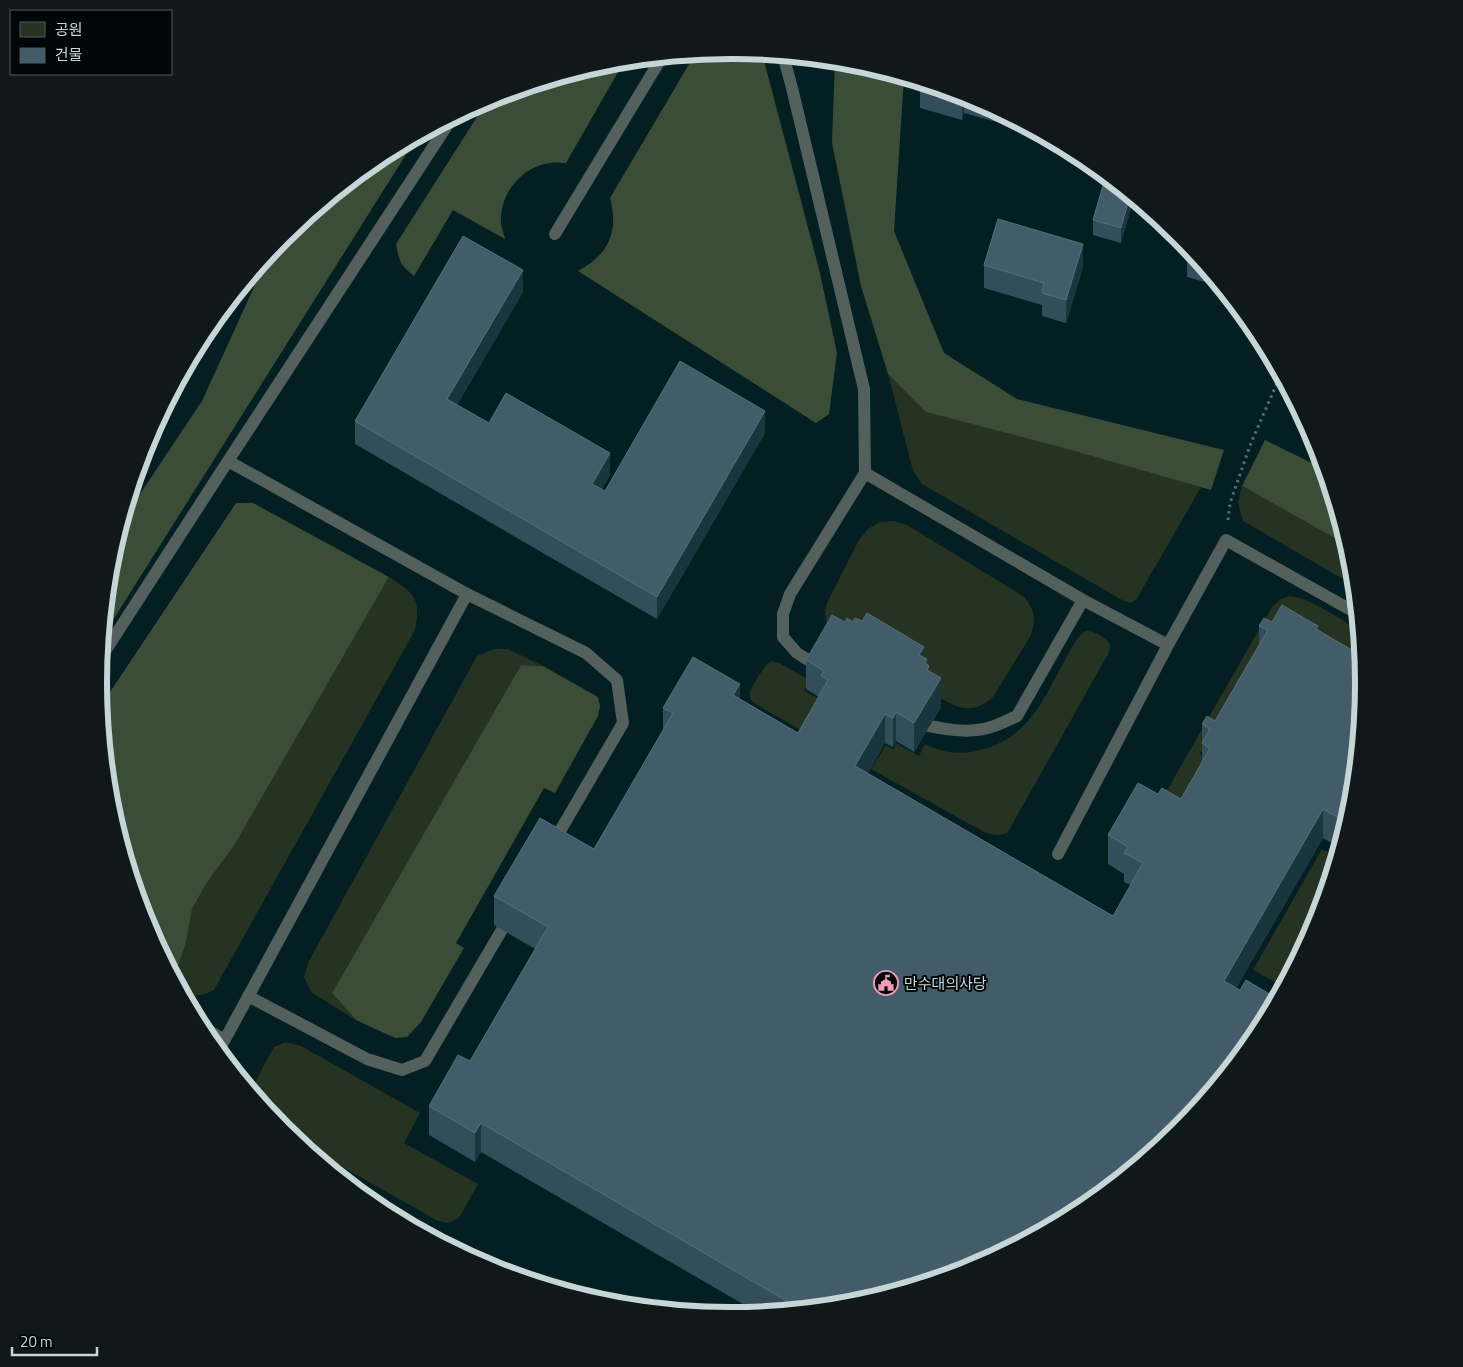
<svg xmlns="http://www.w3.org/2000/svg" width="1463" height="1367" font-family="'Titillium Web','Noto Sans KR',sans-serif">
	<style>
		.green { fill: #263322 }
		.forest { fill: #3c4d37 }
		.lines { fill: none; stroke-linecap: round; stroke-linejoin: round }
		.path { stroke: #566d6f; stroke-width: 3; stroke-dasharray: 2.5 4; stroke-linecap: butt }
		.service { stroke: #53605b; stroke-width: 12 }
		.wall { fill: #334d5b }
		.shaded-wall { fill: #19353e }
		.building { fill: #435c69; stroke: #576f7a }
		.labels { text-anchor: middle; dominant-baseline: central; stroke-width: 4; stroke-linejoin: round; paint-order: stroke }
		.poi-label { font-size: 15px; fill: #c6d6d7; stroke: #010708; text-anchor: start }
		.rim { fill: none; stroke: #c6d6d7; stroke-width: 6 }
	</style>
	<rect width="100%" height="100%" fill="#031f21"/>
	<path class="green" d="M888 374 927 412 1060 447 1201 487 1136 600 1130 603 1122 600 922 484 913 471Z
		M1242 486 1349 546 1353 560 1355 586 1243 521 1238 502Z
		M894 521 907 525 1023 596C1035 610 1036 618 1031 635L993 697C985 704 977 709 965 708 950 707 922 686 908 677 881 659 854 642 827 624L825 613 827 603 859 540 868 529 880 522Z
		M389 577C415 594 421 598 415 630L214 990C203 996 189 999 180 989 177 986 176 981 174 978L186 943 192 909 206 884 235 844Z
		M1290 596C1315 600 1338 618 1360 631L1365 683 1207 741 1200 754 1208 759 1183 820 1158 806 1272 607 1281 599Z
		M1086 631C1094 631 1111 639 1110 648 1110 651 1108 653 1107 656L1008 832C999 837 993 835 984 832L871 769 886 745 893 749 896 743 919 756 925 744C943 754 965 755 984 749 1031 735 1044 698 1066 658 1072 648 1076 637 1086 631Z
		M494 649H508L543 666 521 665 332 993 356 1020 312 993 304 977 309 961 477 656Z
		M771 661 779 663 809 680 804 691 821 700 811 736 754 703C751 700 749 697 750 692 752 685 765 665 771 661Z
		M1322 849 1337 858 1317 926 1284 987 1253 970Z
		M286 1042 301 1046 420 1113 404 1143 478 1184 459 1218 448 1223 438 1221 293 1139 283 1131 250 1091 274 1047Z"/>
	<path class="forest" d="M732 50 762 53 820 273 837 353 829 414 816 423 578 271C609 254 619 232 610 198L695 54Z
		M625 60 566 163C561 163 555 162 550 163 521 167 499 194 501 224 502 229 504 234 505 239L453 210 414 276C400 265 399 261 396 244L489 98 608 62Z
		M835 60 855 62 904 77 894 231 944 353 1017 399 1224 450 1211 490 1060 447 926 412 888 374 861 286 832 143Z
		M417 137 103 636 110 560 122 521 202 401 270 252 284 235 380 157Z
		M1265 440 1326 470 1349 546 1242 486Z
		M236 503H253L389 577 235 844 206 884 192 909 186 943 174 978 146 926 110 807 100 707Z
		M521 665 543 666 598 697 600 706 598 716 555 793 544 788 456 943 464 948 421 1022 407 1037 395 1038 356 1020 332 993Z"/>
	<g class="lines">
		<path class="path" d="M1228 520 1230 503 1251 443 1281 374"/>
		<path class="service" d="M783 55 792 88 864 389 865 473 1083 600 1168 645 1226 540 1358 614
			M555 234 662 57
			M228 461 467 594 586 653 617 680 623 723 553 843
			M100 659 228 461 452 118
			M819 667 797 653 783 637V614L790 594 865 473
			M929 726C945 729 961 732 976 730 991 729 1004 722 1017 716L1083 600
			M1058 854 1168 645
			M248 996 367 1059 402 1070 425 1061 510 916
			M199 1025 224 1040
			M218 1052 467 594
			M367 1200 493 1270"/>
	</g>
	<path class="wall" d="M921 82 974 98 1043 135 964 113 962 120 920 108V86Z
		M1106 175 1134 198 1121 243 1093 235V220Z
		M1189 247 1222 287 1187 277V255Z
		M984 265 1083 267 1066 323 1042 316V305L984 288Z
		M523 292 457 405 489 423 610 475 602 489 605 491 765 433 657 619 355 444V421Z
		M845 622H853L924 657 927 665 941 707 914 752 896 741 893 747 885 743 868 773 1113 916 1131 885 1124 882V874L1108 864V835L1158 794 1181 799 1202 762V724L1215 721 1259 644V626L1272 622 1318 630 1353 807 1340 848 1323 838 1236 988 1240 990 1278 999 855 1305 760 1314 481 1152 475 1162 429 1135V1106L470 1061 535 949 494 925V896L594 849 663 731V708L740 699 798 733 819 697 806 689V660Z"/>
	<path class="shaded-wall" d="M963 95H964V113L962 120V98Z
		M1130 195 1134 198 1121 243V228Z
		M1083 244V267L1066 323V300Z
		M523 270V292L447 422V399Z
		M765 411V433L657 619V597Z
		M610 453V475L592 506V484Z
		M924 647V676L919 655Z
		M941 678V707L914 752V723Z
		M740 684V713L733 695Z
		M896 712V741L893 747V718Z
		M885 714V743L855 795V766Z
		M1323 809V838L1224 1010V981Z
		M481 1123V1152L475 1162V1133Z"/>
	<path class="building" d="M921 82 963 95 962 98 920 86Z
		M1106 175 1130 195 1121 228 1093 220Z
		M998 219 1083 244 1066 300 1042 293 1044 283 984 265Z
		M463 236 523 270 447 399 489 423 506 393 610 453 592 484 605 491 680 361 765 411 657 597 355 421Z
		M1189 247 1198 258 1187 255Z
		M1282 605 1318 626 1316 629 1362 656 1365 684 1353 807 1348 823 1323 809 1224 981 1240 990 1246 980 1278 999 1258 1036 1179 1132 1083 1210 974 1269 855 1305 802 1310 481 1123 475 1133 429 1106 458 1055 470 1061 548 927 494 896 540 818 594 849 673 713 663 708 693 657 740 684 733 695 798 733 828 680 821 676 824 671 806 660 832 615 845 622 847 618 853 622 855 618 862 621 867 613 924 647 919 655 927 659 925 663 929 666 927 670 941 678 914 723 896 712 893 718 885 714 855 766 1113 916 1143 863 1124 853 1128 847 1108 835 1138 783 1158 794 1162 788 1181 799 1210 748 1202 743 1210 729 1202 724 1207 716 1215 721 1268 630 1259 626 1264 618 1272 622Z"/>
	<defs>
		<symbol id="civic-ring" viewBox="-11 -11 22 22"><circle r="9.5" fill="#010708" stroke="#f09ab6" stroke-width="1.5"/><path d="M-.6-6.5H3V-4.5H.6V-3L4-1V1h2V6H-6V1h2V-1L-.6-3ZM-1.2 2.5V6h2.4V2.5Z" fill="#f09ab6"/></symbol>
	</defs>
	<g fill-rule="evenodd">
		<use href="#civic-ring" x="872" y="969" width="28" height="28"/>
	</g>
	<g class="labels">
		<g class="poi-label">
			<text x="904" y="983">만수대의사당</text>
		</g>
	</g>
	<path d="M0 0H1463V1367H0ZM107 683a624 624 0 1 1 1248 0a624 624 0 1 1-1248 0Z" fill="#111819" fill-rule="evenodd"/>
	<path class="rim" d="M107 683a624 624 0 1 1 1248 0a624 624 0 1 1-1248 0Z"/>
	<rect x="10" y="10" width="162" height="65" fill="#010708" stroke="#505a5b"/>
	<rect x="20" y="22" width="25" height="15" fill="#263322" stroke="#505a5b"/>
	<text x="55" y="35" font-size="15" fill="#c6d6d7">공원</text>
	<rect x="20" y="48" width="25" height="15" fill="#435c69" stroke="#505a5b"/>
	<text x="55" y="60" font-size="15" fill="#c6d6d7">건물</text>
	<path d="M12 1347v8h85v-8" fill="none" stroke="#c6d6d7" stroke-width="2.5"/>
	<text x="20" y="1347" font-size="15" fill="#c6d6d7" stroke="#010708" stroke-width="4" paint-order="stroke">20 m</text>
</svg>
